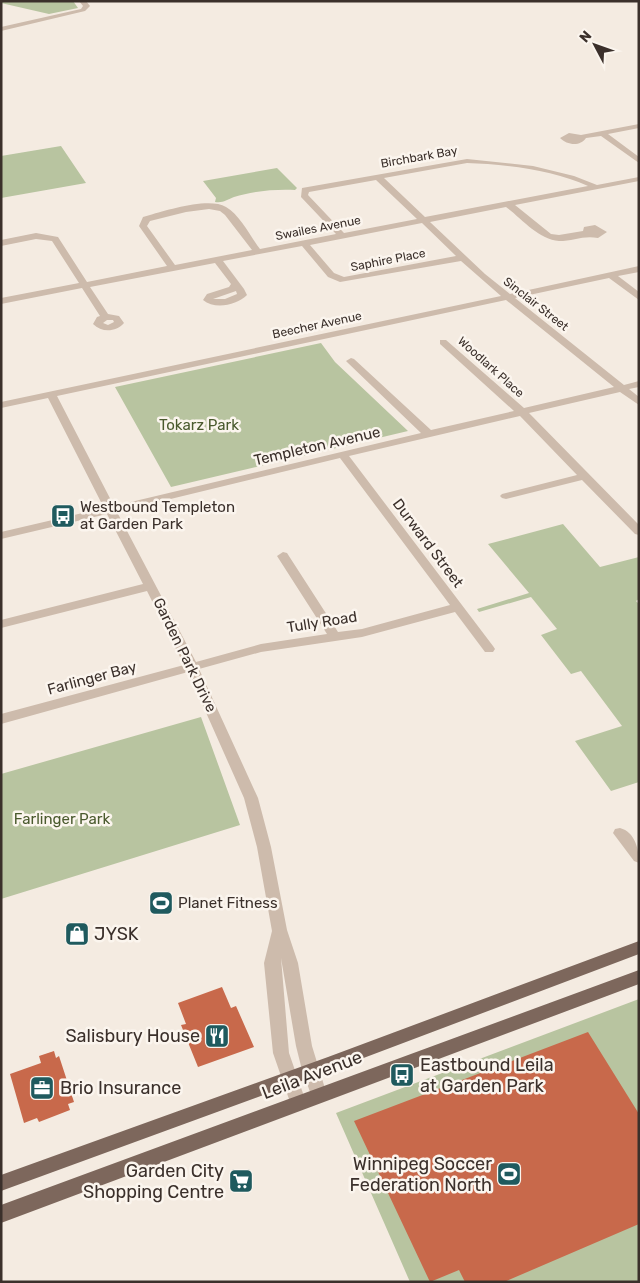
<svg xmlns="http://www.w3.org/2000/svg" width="640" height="1283" font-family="Rubik,sans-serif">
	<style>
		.green { fill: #b8c4a0 }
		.building { fill: #c8694b }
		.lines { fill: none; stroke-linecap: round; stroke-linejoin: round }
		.minor { fill: #cdbbac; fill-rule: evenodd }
		.major { fill: #7d675c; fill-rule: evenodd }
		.labels { text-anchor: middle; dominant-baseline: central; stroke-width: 5; stroke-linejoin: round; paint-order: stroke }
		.far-street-label { font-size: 12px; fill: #3b302b; stroke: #fbf5ee }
		.park-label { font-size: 15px; fill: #4a5a2e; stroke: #fbf5ee }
		.street-label { font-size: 15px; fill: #3b302b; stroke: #fbf5ee }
		.poi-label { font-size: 15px; fill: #3b302b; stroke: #fbf5ee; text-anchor: start }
		.near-poi-label { font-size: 18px; fill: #3b302b; stroke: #fbf5ee; text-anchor: start }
		.near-street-label { font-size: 18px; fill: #3b302b; stroke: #fbf5ee }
	</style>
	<rect width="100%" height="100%" fill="#f4ebe1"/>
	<path class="green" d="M1 1H73L78 8 49 14 1 3Z
		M61 146 86 183 1 198V156Z
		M277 168 297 188 295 190C276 189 253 191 234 197 226 200 224 203 215 202L216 198 203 181Z
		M321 343 335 362 408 431 171 487 115 387Z
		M563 524 600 567 639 557V599L636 601 639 604V782L611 791 575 741 622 726 581 671 571 674 541 635 557 629 531 597 479 612 477 609 529 593 488 544Z
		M201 717 240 825 1 899V774Z
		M639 999V1282H410L336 1113Z"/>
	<path class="building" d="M222 987 231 1008 236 1006 254 1047 198 1067 181 1025 186 1024 178 1003Z
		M588 1032 639 1114V1224L504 1282H465L459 1270 430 1282 354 1121Z
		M54 1051 56 1058 59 1056 74 1102 68 1104 70 1110 39 1122 37 1118 24 1123 10 1074 41 1063 39 1056Z"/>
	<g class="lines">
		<path class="minor" d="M79 1H86L90 6 85 11 1 31V27L81 9 83 6Z
			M639 124V128L608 134 639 157V163L601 136 586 138C580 147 567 145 560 138L569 133 581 135Z
			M467 159 533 166 574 176 597 185 639 177V181L515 205 551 234 559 235 583 231 584 227 595 225 607 232 598 238C584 235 573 241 559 241 539 240 521 218 506 207L430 222 485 274 510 294 639 266V272L618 276 639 292V300L609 278 515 298 624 385 639 381V387L629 389 639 397V405L620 392 529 413 639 525V535L635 534 582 480 506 499 502 498 500 496 502 494 577 475 520 416 349 456 493 646 495 649 493 652H485L455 612 362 637 261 652 199 669 258 798 271 847 287 930 298 963 312 1046 327 1095 325 1100 319 1103 313 1100 302 1070 296 1046 281 958 289 1053 306 1102 304 1107 298 1110 292 1107 290 1102 273 1053 264 963 272 931 257 847 244 798 188 672 1 724V714L184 665 147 591 1 628V620L143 584 107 514 1 539V532L104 508 48 398 1 408V402L501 296 461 261 340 282 328 277 302 246 223 261 244 289 247 295C237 305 215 310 203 300L207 294 229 287 231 284 215 263 90 287 108 314 119 316 124 323C116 332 102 333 93 324L97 317 100 316 82 288 1 304V298L79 283 52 241 36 239 1 246V240L36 233 58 237 87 282 167 266 139 226 143 217 150 215C168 210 209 197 226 207 240 215 250 236 260 249L336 234 301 197 302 188ZM467 163C504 164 554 170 588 186L425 217 384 178ZM376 180 417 219 344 233 308 195 309 192ZM209 209 220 211 225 215 252 250 175 265 147 226 150 221 186 212ZM422 223 456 256 344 277 334 273 310 245ZM236 291 237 294 225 299H213ZM506 300 614 387 524 408 446 340H440V344L514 411 431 430 354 359 351 358 346 361 348 363 421 433 114 506 57 396ZM107 320H113L114 322 108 325 103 323ZM340 458 450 605 362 629 338 632 287 553 283 552 277 556 327 634 261 644 196 662 117 512Z
			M620 828C635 832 639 849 639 863L634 861 613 833 615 829Z"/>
		<path class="major" d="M639 941V954L337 1068 1 1191V1175L328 1057Z
			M639 970V984L1 1223V1205Z"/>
	</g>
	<defs>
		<symbol id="bus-square" viewBox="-11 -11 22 22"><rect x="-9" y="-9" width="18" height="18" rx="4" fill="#1f5a5e" stroke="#fbf5ee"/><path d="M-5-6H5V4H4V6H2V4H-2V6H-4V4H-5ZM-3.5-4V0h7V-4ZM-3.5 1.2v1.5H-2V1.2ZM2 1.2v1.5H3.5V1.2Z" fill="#fff"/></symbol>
		<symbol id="stadium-square" viewBox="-11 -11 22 22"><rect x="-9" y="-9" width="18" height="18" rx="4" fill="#1f5a5e" stroke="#fbf5ee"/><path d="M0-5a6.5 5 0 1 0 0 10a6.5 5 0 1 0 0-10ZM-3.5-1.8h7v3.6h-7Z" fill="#fff"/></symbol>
		<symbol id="shop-square" viewBox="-11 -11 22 22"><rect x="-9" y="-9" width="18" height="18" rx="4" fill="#1f5a5e" stroke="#fbf5ee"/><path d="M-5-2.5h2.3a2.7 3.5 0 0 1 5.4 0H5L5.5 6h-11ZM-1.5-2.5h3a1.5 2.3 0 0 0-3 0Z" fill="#fff"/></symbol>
		<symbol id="restaurant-square" viewBox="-11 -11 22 22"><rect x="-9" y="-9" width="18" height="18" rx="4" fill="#1f5a5e" stroke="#fbf5ee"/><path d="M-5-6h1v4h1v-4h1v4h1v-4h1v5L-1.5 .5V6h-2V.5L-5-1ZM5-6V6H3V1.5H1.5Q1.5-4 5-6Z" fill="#fff"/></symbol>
		<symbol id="office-square" viewBox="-11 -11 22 22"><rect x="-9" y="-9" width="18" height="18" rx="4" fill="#1f5a5e" stroke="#fbf5ee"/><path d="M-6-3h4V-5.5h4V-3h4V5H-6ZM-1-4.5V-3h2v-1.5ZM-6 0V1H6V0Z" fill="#fff"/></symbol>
		<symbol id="supermarket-square" viewBox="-11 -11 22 22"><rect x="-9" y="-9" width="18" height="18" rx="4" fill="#1f5a5e" stroke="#fbf5ee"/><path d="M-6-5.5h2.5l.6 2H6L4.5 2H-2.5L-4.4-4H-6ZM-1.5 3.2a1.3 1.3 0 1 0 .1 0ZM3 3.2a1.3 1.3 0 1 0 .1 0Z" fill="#fff"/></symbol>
	</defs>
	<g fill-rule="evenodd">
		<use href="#bus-square" x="49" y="502" width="28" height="28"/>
		<use href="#stadium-square" x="147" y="889" width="28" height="28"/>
		<use href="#shop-square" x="63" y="920" width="28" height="28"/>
		<use href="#restaurant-square" x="203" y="1022" width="28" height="28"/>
		<use href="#bus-square" x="388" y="1061" width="28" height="28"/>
		<use href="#office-square" x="28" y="1074" width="28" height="28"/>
		<use href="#stadium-square" x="495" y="1160" width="28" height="28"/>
		<use href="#supermarket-square" x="227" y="1167" width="28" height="28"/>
	</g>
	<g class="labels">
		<g class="far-street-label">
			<text transform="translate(419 157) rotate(-10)">Birchbark Bay</text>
			<text transform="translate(318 228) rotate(-11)">Swailes Avenue</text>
			<text transform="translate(388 260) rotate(-11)">Saphire Place</text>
			<text transform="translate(536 304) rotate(38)">Sinclair Street</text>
			<text transform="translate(317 325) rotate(-12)">Beecher Avenue</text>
			<text transform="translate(491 367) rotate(42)">Woodlark Place</text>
		</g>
		<g class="park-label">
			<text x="199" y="425">Tokarz Park</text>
			<text x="62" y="819">Farlinger Park</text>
		</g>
		<g class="street-label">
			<text transform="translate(317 446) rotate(-13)">Templeton Avenue</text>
			<text transform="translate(428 543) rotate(53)">Durward Street</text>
			<text transform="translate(322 622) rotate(-9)">Tully Road</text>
			<text transform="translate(185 655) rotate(64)">Garden Park Drive</text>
			<text transform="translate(92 678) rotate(-15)">Farlinger Bay</text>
		</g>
		<g class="poi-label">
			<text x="80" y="507">Westbound Templeton<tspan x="80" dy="17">at Garden Park</tspan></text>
			<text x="178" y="903">Planet Fitness</text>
		</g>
		<g class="near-poi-label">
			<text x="94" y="934">JYSK</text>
			<text x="200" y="1036" text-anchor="end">Salisbury House</text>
			<text x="420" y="1065">Eastbound Leila<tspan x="420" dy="21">at Garden Park</tspan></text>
			<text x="60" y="1088">Brio Insurance</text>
			<text x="492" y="1164" text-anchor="end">Winnipeg Soccer<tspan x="492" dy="21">Federation North</tspan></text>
			<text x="224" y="1171" text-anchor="end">Garden City<tspan x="224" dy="21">Shopping Centre</tspan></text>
		</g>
		<g class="near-street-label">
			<text transform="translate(312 1075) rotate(-21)">Leila Avenue</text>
		</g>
	</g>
	<rect width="640" height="1283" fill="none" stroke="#3b302b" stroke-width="5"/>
	<g transform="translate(595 45) rotate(311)" stroke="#fbf5ee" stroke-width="4" paint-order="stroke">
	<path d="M0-4L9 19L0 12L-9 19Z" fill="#3b302b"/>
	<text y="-8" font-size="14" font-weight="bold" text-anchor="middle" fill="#3b302b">N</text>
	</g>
</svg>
